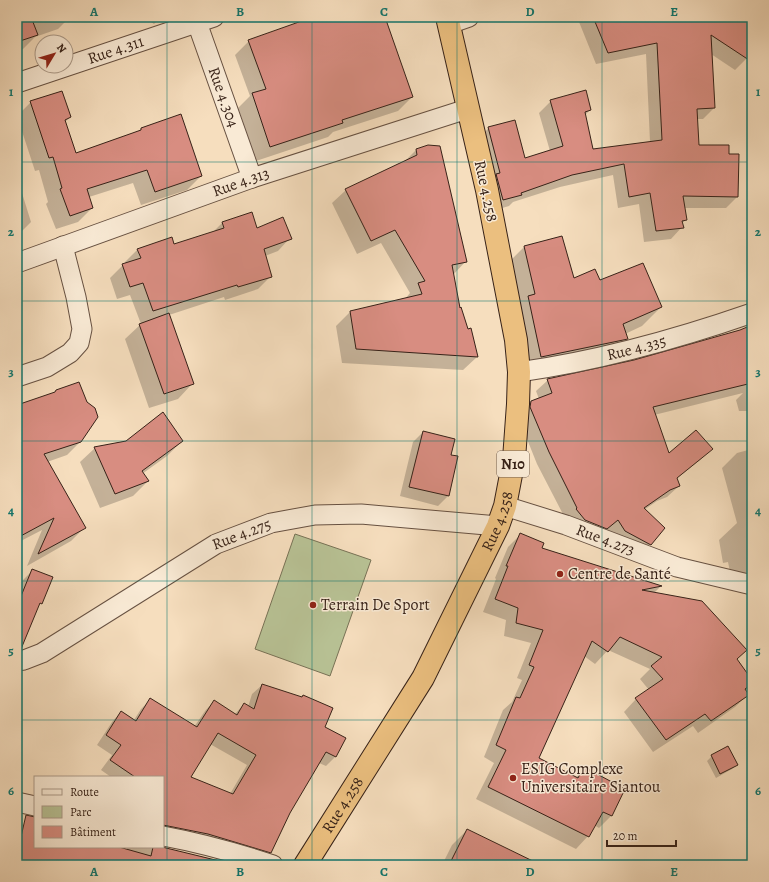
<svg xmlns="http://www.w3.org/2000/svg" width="769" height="882" font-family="Alegreya,serif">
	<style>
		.green { fill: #b8c295; stroke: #787256 }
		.shadow { fill: #0003; fill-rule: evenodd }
		.building { fill: #d88d81; stroke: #372218; fill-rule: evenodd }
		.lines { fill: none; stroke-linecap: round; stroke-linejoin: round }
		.minor-casing { stroke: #675142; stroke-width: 21 }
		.trunk-casing { stroke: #372218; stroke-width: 24 }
		.minor { stroke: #f9ead5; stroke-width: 19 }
		.trunk { stroke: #ebbf7f; stroke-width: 22 }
		.grid { fill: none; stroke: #0f766e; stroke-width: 1; stroke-opacity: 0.55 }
		.poi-dot { fill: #8f2418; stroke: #f9ead5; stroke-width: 1.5 }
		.labels { text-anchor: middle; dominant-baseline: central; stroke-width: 3; stroke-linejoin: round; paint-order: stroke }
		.shield { fill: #f9ead5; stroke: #715e51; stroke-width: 1 }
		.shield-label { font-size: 15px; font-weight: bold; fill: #372218 }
		.street-label { font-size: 16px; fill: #372218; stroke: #f9ead5 }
		.poi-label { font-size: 16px; fill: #372218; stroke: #f9ead5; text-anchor: start }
		.neatline { fill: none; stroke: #0f766e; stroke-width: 1.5 }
		.grid-label { font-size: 13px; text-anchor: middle; font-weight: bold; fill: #0f766e }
	</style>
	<rect width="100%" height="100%" fill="#f6debe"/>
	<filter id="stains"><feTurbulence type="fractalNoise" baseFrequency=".005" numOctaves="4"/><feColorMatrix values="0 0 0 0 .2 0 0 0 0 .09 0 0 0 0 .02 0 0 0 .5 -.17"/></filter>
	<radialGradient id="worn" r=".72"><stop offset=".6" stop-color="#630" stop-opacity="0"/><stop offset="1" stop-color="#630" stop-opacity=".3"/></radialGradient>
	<path class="green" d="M295 534 371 560 330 676 255 649Z"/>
	<path class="shadow" d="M17 17H70L58 29 35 37 23 49 17 51Z
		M144 17H161L154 24Z
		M300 17H384L412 97 398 111 333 132 328 137 256 161 238 108 250 96 235 55 249 41 298 24 297 21Z
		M577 17H752V51L747 58 735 70 711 54 714 108 703 119H697L698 146 728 155 737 197 726 208H684L686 220 682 223V227L671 239 644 242 639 204 618 208 613 175 560 187 513 202 509 206 492 211 477 139 489 128 524 160 550 151 539 113 551 101 590 110 585 115 592 150 650 142 646 54 596 64Z
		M31 102 70 117 65 122 75 154 138 132 141 129 201 176 187 190 141 205 133 183 89 197 92 208 78 222 56 229 46 204 48 202 39 170 35 171 17 116Z
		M416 150 466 261 453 275 459 309 477 357 463 370 342 363 336 326 350 312 405 299 410 293 381 243 357 254 332 203 346 190 405 161Z
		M17 177 31 222 17 236Z
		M251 213 256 229 290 238 278 251 265 256 271 276 258 289 225 300 224 297 169 315 192 384 178 399 149 408 125 339 141 324 130 295 117 299 110 278 123 265 126 264 125 262 138 249 173 245 212 233 222 223Z
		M561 237 573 280 600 281 661 307 642 326 625 334 627 339 608 358 522 376 505 266 524 247Z
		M752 326V411H739L736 400 743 393 654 415 668 454 711 449 700 460 676 479 679 486 667 497 657 501 644 510 663 528 650 544 638 556 566 520 537 464 519 419V414L531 402 539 399 536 391 548 380 635 361 741 331Z
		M17 406 80 442 67 455 47 462 84 528 71 541 27 566 42 530 17 543Z
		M423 432 450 456 457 457 448 496 438 506 400 496 413 442Z
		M182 441 167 456 142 474 148 481 133 496 100 508 80 462 95 448Z
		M752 449V584L733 587 728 562 723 563 719 540 737 523 722 468 737 453Z
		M521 534 541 549 660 587 654 593 736 659 752 682 745 690 748 695 735 707 698 733 693 726 653 752 624 712 636 699 649 690 640 679 650 669 608 650 595 664 584 656 538 759 575 778 585 768 612 815 599 828 594 825 588 836 576 849 476 799 494 763 484 757 503 710 512 702 522 680 517 678 531 643 504 636 506 620 483 612 496 579 495 578 508 547Z
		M33 570 41 603 37 607 17 640V594L23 580Z
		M262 685 324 727 345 738 335 757 326 766 319 763 289 812 273 847 263 857 163 836V777H111L101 770 112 755 97 745 112 722 121 712 134 720 141 709 150 700 194 727 205 711 214 701 235 714 244 704 248 707 252 694ZM210 744 247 765 230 794 189 777Z
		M712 756 737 765 732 769 716 778 707 761Z
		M17 822 19 823 17 837Z
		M467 830 539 865H442L452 845Z
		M35 837V847H114L127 850V847H159L231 865H33Z"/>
	<path class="building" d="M17 17H31L38 35 17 42Z
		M313 17H385L413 97 342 120 343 123 270 147 252 93 266 89 248 40Z
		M593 17H752V62L711 35 715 108 697 109 699 145H729V154H739L738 197 683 196 687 220 682 221 684 228 656 231 650 193 629 197 624 164 572 175 521 193 522 195 503 200 496 174 500 173 488 127 515 120 525 158 563 146 550 100 586 90 591 110 585 112 593 149 662 140 657 43 608 53Z
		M62 91 71 117 65 120 76 153 141 130V128L181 114 202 176 155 192 147 170 87 189 93 208 70 216 60 189 62 188 53 157 49 158 30 101Z
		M428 145 440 146 467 262 452 265 460 308 461 307 468 329 471 328 478 357 356 349 350 311 422 294 418 283 425 281 395 230 371 241 345 189 417 155 416 149Z
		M252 212 257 228 283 217 292 239 264 249 272 277 238 287 237 285 153 311 143 283 130 287 122 264 141 258 137 249 172 237 174 244 224 228 222 222Z
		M562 236 574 278 595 269 600 280 643 263 662 307 623 324 628 339 541 357 528 296 535 294 524 246Z
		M169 313 194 384 164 394 139 324Z
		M752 325V383L653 407 669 453 696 430 713 449 677 478 680 486 670 490 644 508 665 528 651 545 625 531 618 520 607 529 585 520 576 509 577 508 549 452 530 407 531 401 552 393 547 379 634 360 740 330Z
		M79 382 87 402 95 408 98 417 81 442 44 454 86 528 38 554 54 518 17 538V405L55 392 56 390Z
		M163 412 183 441 142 471 149 481 115 494 94 447 126 441Z
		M423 431 455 439 451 455 458 456 449 496 409 487Z
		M520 533 544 543 542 548 662 586 642 590 702 601 747 650 737 659 752 680V684L745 689 749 695 711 721 705 714 666 740 635 698 663 679 651 666 662 657 620 637 608 652 592 641 539 758 578 778 584 767 625 789 612 816 603 812 589 837 488 787 506 750 496 745 516 697 520 698 534 667 529 665 543 630 516 623 518 608 495 599 508 566H506Z
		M32 569 53 577 42 604 40 603 21 649 17 650V606Z
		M262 684 302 697 303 695 333 708 325 727 346 738 336 757 326 752 290 813 271 853 208 834 163 825V777H135L110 760 121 745 106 735 121 711 136 721 150 698 197 727 214 700 237 715 244 703 254 709ZM218 733 256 755 233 794 191 777Z
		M728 746 738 765 720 774 711 755Z
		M26 815 35 817V847H119L151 856 153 847H162L236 865H17V854Z
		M467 829 541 865H449Z"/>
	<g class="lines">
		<defs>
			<g id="minor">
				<path id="s1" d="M195 17 252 178"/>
				<path d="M449 24 469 17"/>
				<path id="s2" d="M17 83 214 17"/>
				<path id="s3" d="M17 263 252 178 467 109"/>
				<path id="s4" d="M519 372C598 361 677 339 752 313"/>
				<path d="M17 377 47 367 70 353 79 343 82 329 76 297 63 246"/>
				<path id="s5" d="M505 506 566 525 677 567 752 585"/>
				<path id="s6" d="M17 661 24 660 42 653 216 544 271 523 315 515 361 514 498 526"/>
				<path d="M17 802 35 806"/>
				<path d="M163 836C201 843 237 853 273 865"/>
			</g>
			<g id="trunk">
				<path id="s7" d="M305 865 423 678 498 526 505 506 514 459 518 404 519 372 516 340 487 190 447 17"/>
			</g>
		</defs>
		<use href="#minor" class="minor-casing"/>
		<use href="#trunk" class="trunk-casing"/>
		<use href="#minor" class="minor"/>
		<use href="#trunk" class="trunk"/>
	</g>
	<path class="grid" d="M167 17V865M312 17V865M457 17V865M602 17V865M17 162H752M17 301H752M17 441H752M17 581H752M17 720H752"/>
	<g class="poi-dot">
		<circle cx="560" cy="574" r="4"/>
		<circle cx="313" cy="605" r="4"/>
		<circle cx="513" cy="778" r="4"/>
	</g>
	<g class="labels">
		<rect class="shield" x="497" y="451" width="32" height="26" rx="3"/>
		<g class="shield-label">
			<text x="513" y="464">N10</text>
		</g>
		<g class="street-label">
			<text stroke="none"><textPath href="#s2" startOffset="104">Rue 4.311</textPath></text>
			<text stroke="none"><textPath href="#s1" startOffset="85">Rue 4.304</textPath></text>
			<text stroke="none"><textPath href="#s3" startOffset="238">Rue 4.313</textPath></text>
			<text transform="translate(486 191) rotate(78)">Rue 4.258</text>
			<text stroke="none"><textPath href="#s4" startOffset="120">Rue 4.335</textPath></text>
			<text stroke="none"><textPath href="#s7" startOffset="395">Rue 4.258</textPath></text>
			<text stroke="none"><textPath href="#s6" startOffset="259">Rue 4.275</textPath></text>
			<text stroke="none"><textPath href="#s5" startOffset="106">Rue 4.273</textPath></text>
			<text stroke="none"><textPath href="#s7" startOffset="71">Rue 4.258</textPath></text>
		</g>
		<g class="poi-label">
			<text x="568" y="574">Centre de Santé</text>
			<text x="321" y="605">Terrain De Sport</text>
			<text x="521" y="769">ESIG Complexe<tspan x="521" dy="18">Universitaire Siantou</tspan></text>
		</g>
	</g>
	<rect width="769" height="882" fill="none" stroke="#f6debe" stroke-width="44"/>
	<rect x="34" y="776" width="130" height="72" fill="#f9ead5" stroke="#ab9a89"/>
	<rect x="42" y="789" width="20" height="6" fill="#f9ead5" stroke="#ab9a89"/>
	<text x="70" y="796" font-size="12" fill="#372218">Route</text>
	<rect x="42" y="806" width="20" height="12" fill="#b8c295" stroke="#ab9a89"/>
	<text x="70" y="816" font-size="12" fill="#372218">Parc</text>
	<rect x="42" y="826" width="20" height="12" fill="#d88d81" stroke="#ab9a89"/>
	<text x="70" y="836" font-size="12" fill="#372218">Bâtiment</text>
	<g transform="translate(54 54) rotate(52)"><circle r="19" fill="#f9ead5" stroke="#ab9a89"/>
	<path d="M0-3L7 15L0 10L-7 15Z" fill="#8f2418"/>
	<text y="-6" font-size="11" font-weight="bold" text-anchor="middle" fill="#372218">N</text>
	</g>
	<path d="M607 840v6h69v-6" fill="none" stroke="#372218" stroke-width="2"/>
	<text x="613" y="840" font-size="12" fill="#372218" stroke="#f9ead5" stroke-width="3" paint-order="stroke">20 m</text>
	<rect x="22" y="22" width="725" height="838" class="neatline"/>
	<g class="grid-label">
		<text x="94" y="16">A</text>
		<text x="240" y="16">B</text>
		<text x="384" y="16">C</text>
		<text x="530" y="16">D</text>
		<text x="674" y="16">E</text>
		<text x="11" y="96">1</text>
		<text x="758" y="96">1</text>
		<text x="11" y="236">2</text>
		<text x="758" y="236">2</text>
		<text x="11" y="376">3</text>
		<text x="758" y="376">3</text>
		<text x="11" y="515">4</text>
		<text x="758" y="515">4</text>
		<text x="11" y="655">5</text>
		<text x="758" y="655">5</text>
		<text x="11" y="795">6</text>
		<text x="758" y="795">6</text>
		<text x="94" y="876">A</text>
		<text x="240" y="876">B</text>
		<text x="384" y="876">C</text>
		<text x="530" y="876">D</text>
		<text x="674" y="876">E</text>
	</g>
	<rect width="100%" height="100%" filter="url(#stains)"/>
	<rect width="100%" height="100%" fill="url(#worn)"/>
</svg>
